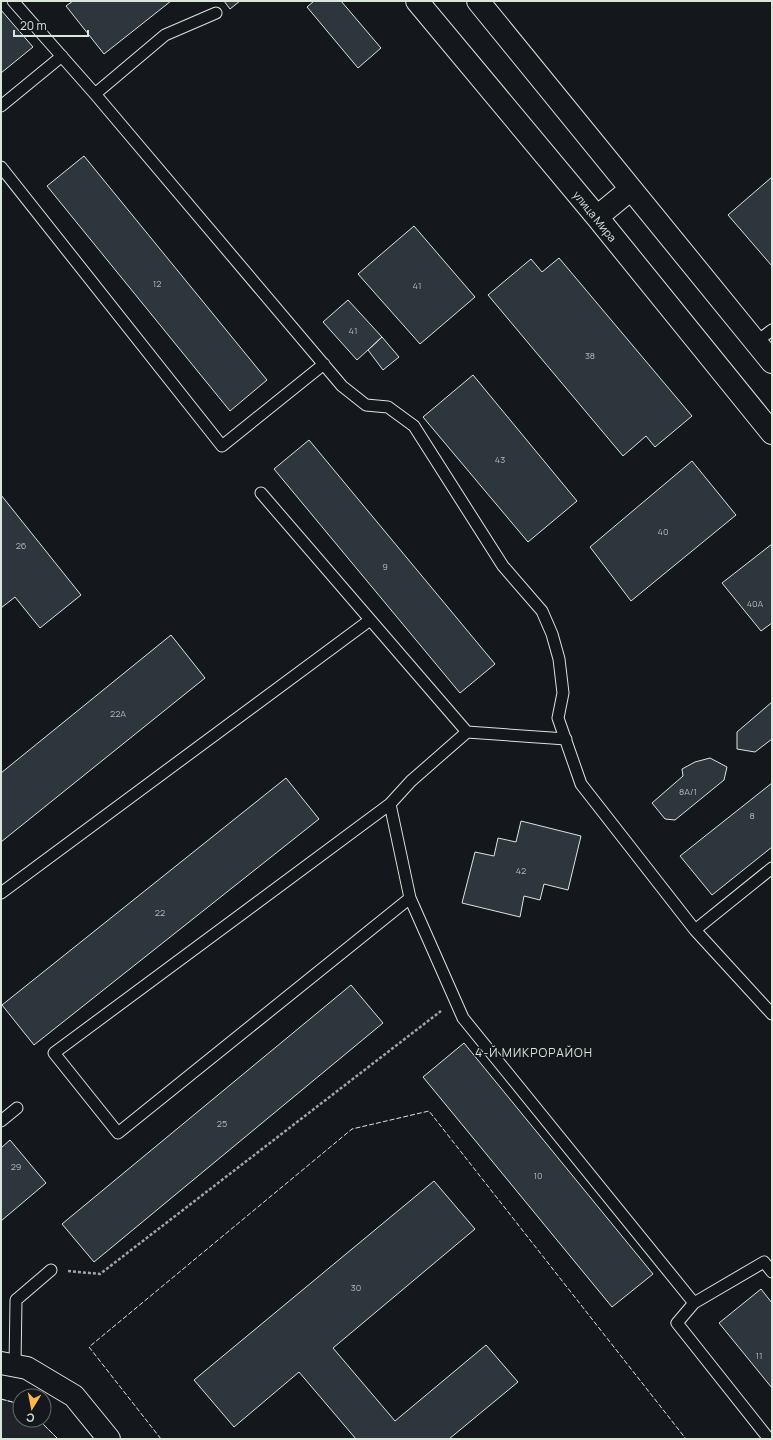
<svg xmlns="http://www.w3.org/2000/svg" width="773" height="1440" font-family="Manrope,sans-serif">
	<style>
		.green { fill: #202428; stroke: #939e99 }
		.building { fill: #2c363c; stroke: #d8e6dc }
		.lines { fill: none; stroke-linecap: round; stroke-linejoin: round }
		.service-casing { stroke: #d8e6dc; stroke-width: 13 }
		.minor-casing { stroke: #d8e6dc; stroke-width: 24 }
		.tertiary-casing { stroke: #d8e6dc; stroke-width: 24 }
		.path { stroke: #9da8a2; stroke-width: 2.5; stroke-dasharray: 3 2; stroke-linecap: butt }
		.service { stroke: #14181c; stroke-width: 11 }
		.minor { stroke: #14181c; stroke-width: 22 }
		.tertiary { stroke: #14181c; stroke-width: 22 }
		.fence { stroke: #d8e6dc; stroke-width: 1; stroke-dasharray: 5 2; stroke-linecap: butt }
		.labels { text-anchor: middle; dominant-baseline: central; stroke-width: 3; stroke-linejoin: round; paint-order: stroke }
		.number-label { font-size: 9px; fill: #adbab4 }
		.street-label { font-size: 11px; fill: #d8e6dc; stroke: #14181c }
		.neighbourhood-label { font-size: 12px; letter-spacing: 1px; fill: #d8e6dc; stroke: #14181c }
	</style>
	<rect width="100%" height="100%" fill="#14181c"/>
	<path class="green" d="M1 1399 20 1404V1420H39L58 1439H1Z"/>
	<path class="building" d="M73 1H171L104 54 66 6Z
		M224 1H240L230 9Z
		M314 1H341L381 48 358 68 307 7Z
		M1 10 33 47 1 73Z
		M84 156 267 380 230 411 47 186Z
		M772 177V266L728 215Z
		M414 226 475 297 420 344 358 274Z
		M559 258 692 416 655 447 646 436 623 456 488 295 531 259 542 272Z
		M348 300 382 337 357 360 323 322Z
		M382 337 399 357 383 370 368 350Z
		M473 375 577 501 528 542 423 417Z
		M309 440 495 664 460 693 274 469Z
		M692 461 736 515 631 601 590 547Z
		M1 495 81 595 40 628 15 597 1 608Z
		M772 544V623L761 631 722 583Z
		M171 635 205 678 1 842V773Z
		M772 702V739L755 752 737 749V732Z
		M710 758 727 767 724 780 675 820 665 819 652 803 683 776 682 769 695 762Z
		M286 778 319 819 34 1045 2 1005Z
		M772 783V847L712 895 680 856Z
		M521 821 581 836 568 890 544 884 540 900 524 896 520 917 462 903 475 852 494 856 498 838 516 842Z
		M351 985 383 1023 94 1262 62 1224Z
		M464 1043 653 1274 612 1307 423 1077Z
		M10 1140 46 1183 1 1221V1148Z
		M434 1181 475 1229 333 1348 395 1421 486 1345 518 1382 449 1439H356L299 1372 234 1427 194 1380Z
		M761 1289 772 1303V1388L719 1323Z"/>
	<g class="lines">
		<defs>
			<path id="service" d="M13 1 95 94 342 386 366 405 388 407 414 426 503 566 542 611 552 634 559 659 563 693 558 718 581 784 695 930 772 1014
				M95 94 165 35 216 13
				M1 106 62 56
				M1 167 222 446 324 364
				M756 342 772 330
				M261 493 467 732 566 739
				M390 804 410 898 463 1018 694 1303 764 1262 772 1272
				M1 893 370 620
				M410 898 118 1133 54 1053 390 804 411 781 467 732
				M695 930 772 868
				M1 1121 17 1108
				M694 1303 677 1323 769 1439
				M15 1365 16 1300 51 1270"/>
			<path id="minor" d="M1 1363 27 1368 74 1396 109 1439"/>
			<path id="tertiary" d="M417 1 597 217 772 433
				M478 1 772 362
				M597 217 631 189"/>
		</defs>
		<use href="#service" class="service-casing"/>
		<use href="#minor" class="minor-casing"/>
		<use href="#tertiary" class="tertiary-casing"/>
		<path class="path" d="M68 1271 100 1274 441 1011"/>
		<use href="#service" class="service"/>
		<use href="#minor" class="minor"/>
		<use href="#tertiary" class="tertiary"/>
		<path class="fence" d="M1 1399 20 1404
			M39 1420 58 1439
			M161 1439 89 1347 352 1129 429 1111 686 1439"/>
	</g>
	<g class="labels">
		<g class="number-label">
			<text x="157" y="283">12</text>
			<text x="417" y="285">41</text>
			<text x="353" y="330">41</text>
			<text x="590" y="355">38</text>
			<text x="500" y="459">43</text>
			<text x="663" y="531">40</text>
			<text x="21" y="545">26</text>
			<text x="385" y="566">9</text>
			<text x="755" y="603">40А</text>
			<text x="118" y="713">22А</text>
			<text x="688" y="791">8А/1</text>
			<text x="752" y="815">8</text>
			<text x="521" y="870">42</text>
			<text x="160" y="912">22</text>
			<text x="222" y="1123">25</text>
			<text x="16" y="1166">29</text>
			<text x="538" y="1175">10</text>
			<text x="356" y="1287">30</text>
			<text x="759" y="1355">11</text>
		</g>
		<g class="street-label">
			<text transform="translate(595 216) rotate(51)">улица Мира</text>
		</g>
		<g class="neighbourhood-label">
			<text x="534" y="1052">4-Й МИКРОРАЙОН</text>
		</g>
	</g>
	<rect width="773" height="1440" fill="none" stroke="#d8e6dc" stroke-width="4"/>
	<g transform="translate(32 1408) rotate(190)"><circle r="19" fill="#14181c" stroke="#626a69"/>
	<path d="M0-3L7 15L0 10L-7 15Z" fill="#ffb74d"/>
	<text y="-6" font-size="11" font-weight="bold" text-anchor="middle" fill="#d8e6dc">С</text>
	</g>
	<path d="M14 30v6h74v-6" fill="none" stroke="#d8e6dc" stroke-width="2"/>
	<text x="20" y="30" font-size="12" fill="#d8e6dc" stroke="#14181c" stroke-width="3" paint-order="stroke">20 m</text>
</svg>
